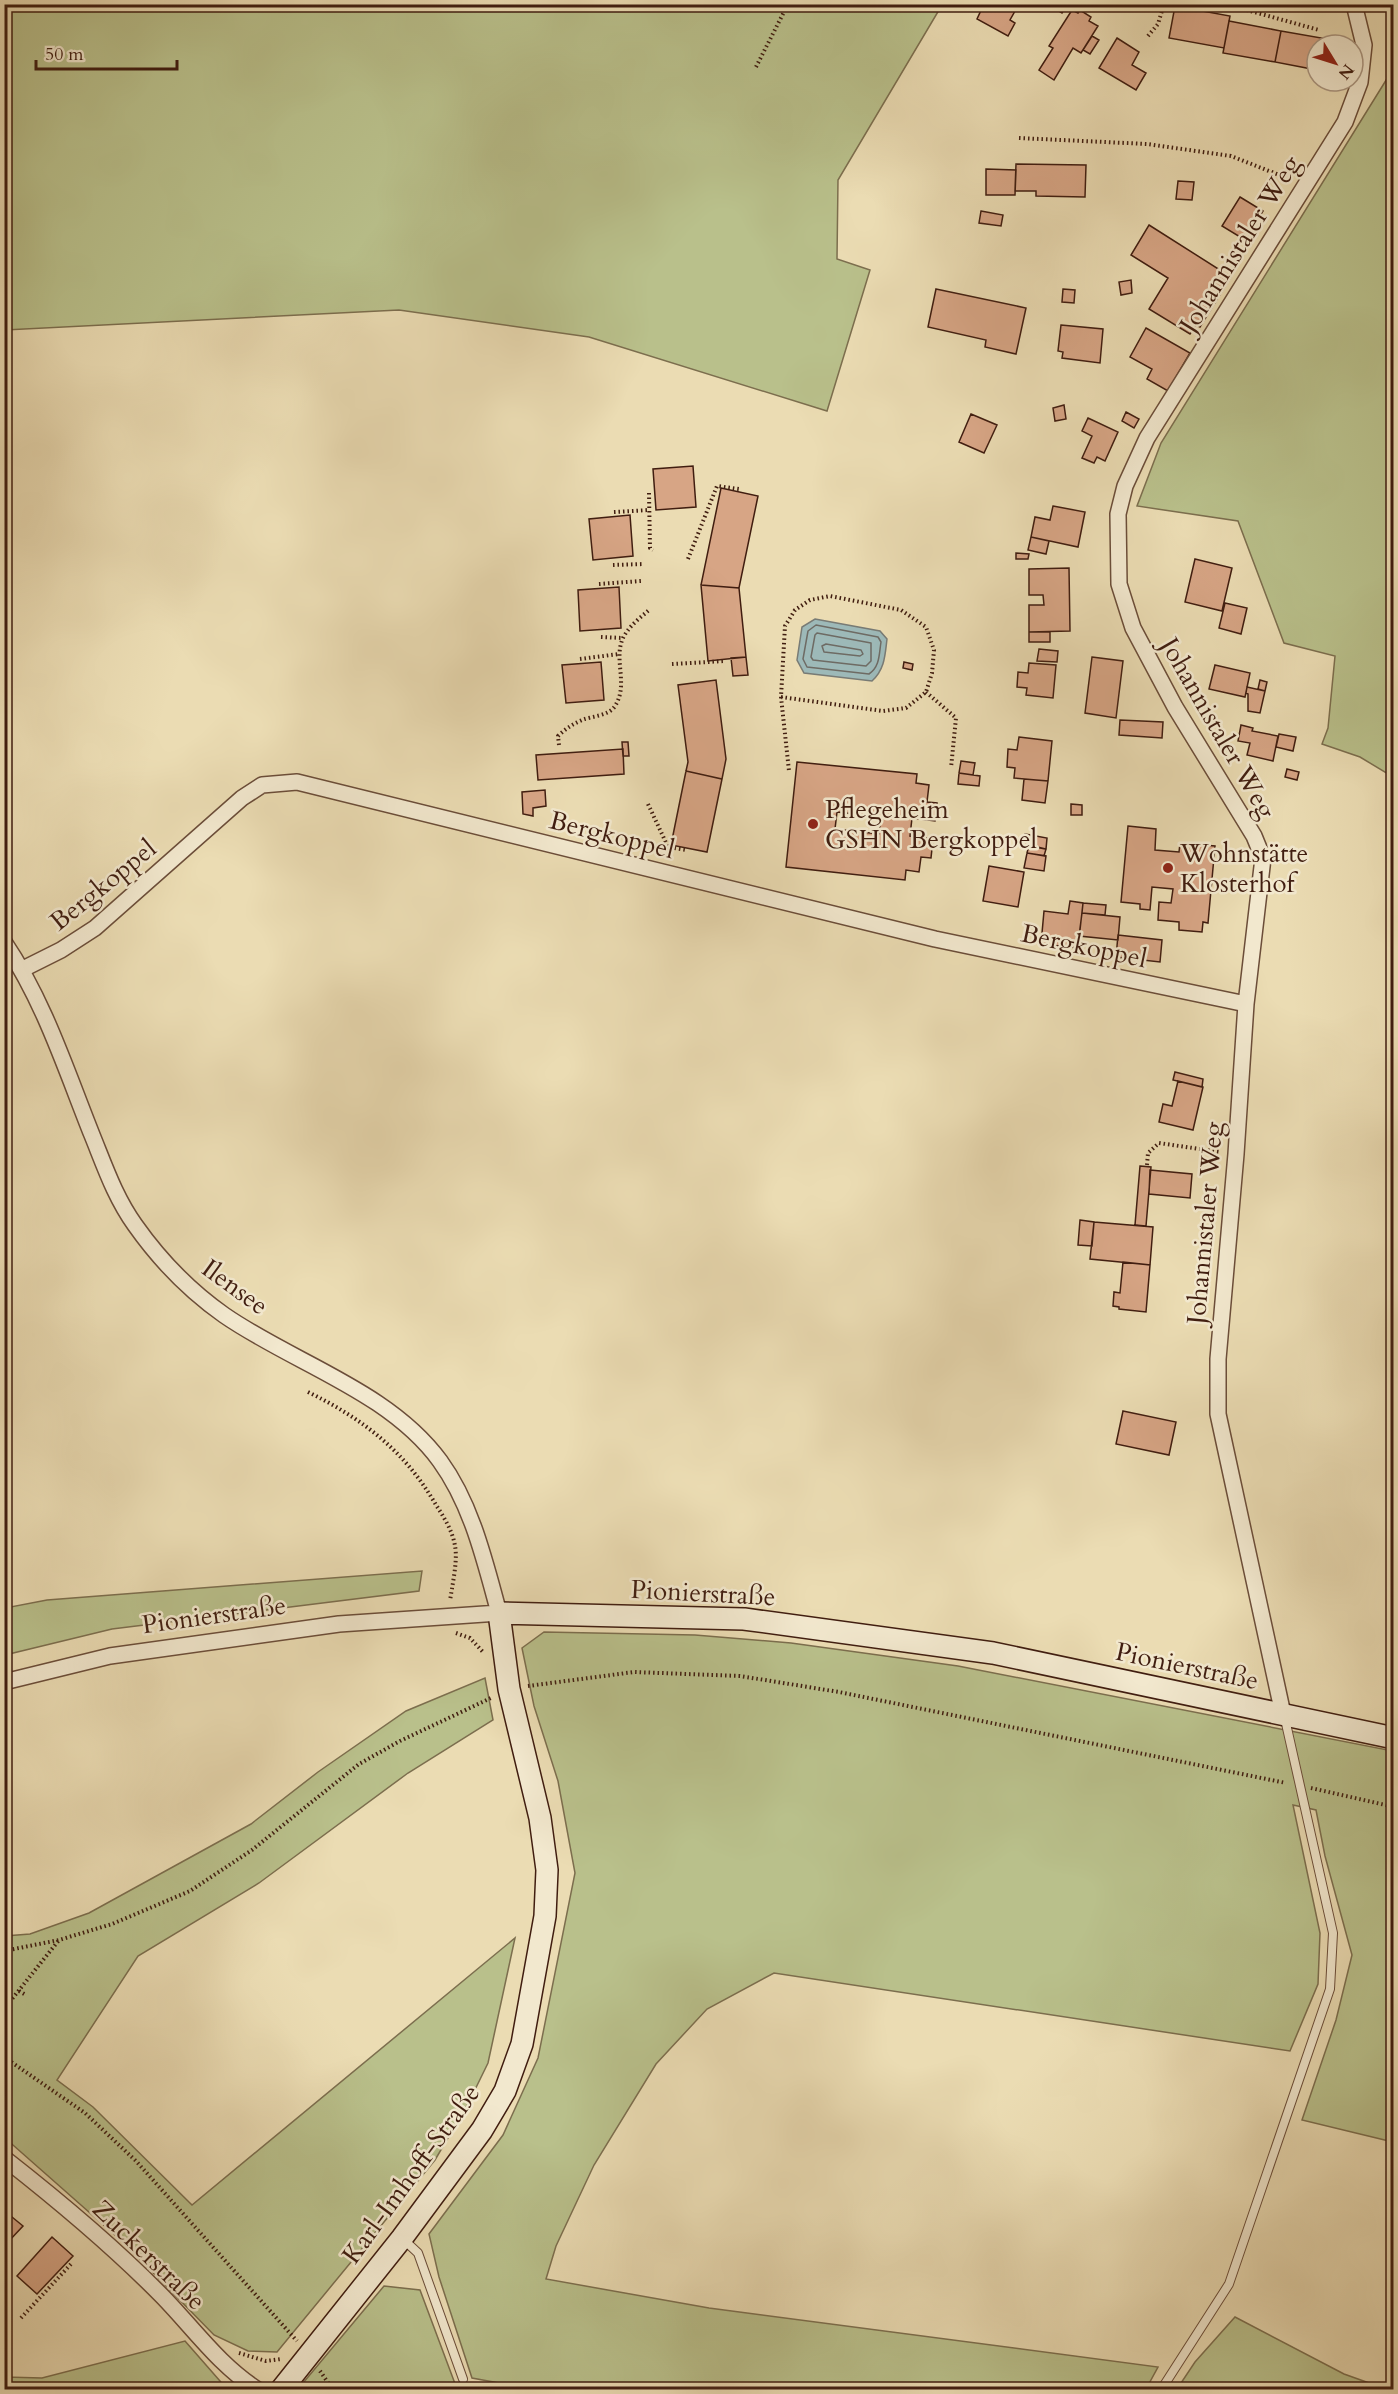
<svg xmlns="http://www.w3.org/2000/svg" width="1398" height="2394" font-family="Cardo,serif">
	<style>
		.green { fill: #b9c08b; stroke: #7c6e4e; stroke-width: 1.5 }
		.water { fill: #9db9b8; stroke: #787b75; stroke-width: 1.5 }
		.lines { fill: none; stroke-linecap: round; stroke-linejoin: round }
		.shore { stroke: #6e6b64; stroke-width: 1.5 }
		.building { fill: #d7a585; stroke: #401d10; stroke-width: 1.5; fill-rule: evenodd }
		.lane-casing { stroke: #6b4d39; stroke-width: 10 }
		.street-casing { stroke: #6b4d39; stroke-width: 18 }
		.secondary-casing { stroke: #401d10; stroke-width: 24 }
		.path { stroke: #401d10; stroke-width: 4; stroke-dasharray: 1.5 3; stroke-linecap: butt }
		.lane { stroke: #f2e8ce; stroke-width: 8 }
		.street { stroke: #f2e8ce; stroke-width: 15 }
		.secondary { stroke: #f2e8ce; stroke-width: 21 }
		.poi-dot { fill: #8f2418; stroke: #f2e8ce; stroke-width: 2 }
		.labels { text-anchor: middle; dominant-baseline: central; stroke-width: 5; stroke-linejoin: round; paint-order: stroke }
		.street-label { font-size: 26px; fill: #401d10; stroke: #f2e8ce }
		.poi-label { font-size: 26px; fill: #401d10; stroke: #f2e8ce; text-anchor: start }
	</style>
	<rect width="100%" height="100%" fill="#ebdcb3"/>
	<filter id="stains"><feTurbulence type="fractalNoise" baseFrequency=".00333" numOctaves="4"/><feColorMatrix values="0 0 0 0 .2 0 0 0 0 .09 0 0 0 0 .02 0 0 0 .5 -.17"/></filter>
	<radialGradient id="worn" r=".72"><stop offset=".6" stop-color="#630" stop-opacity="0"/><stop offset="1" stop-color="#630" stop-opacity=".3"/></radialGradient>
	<path class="green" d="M5 4H942V5L838 180 837 259 870 270 827 411 589 337 399 310 5 330Z
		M1393 69V777L1360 757 1322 744 1328 728 1335 656 1284 643 1238 521 1137 506 1161 443Z
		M422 1571 419 1591 112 1629 5 1655V1608L47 1600Z
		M544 1632 695 1635 791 1643 958 1666 1393 1751V2142L1302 2120 1336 2020 1352 1955 1325 1856 1316 1810 1293 1805 1320 1933 1318 1984 1290 2051 774 1973 707 2009 656 2064 594 2165 556 2246 546 2279 709 2308 1158 2367 1146 2389 537 2390 472 2378 439 2277 429 2234 503 2135 538 2058 575 1873 558 1781 534 1706 522 1648Z
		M485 1678 493 1720 408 1773 259 1883 138 1956 57 2080 93 2107 192 2205 515 1938 488 2063 468 2104 435 2160 277 2352 248 2351 214 2335 124 2243 5 2138V1936L30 1934 89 1913 251 1824 318 1772 406 1711Z
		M384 2286 420 2290 457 2389H298Z
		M1235 2317 1344 2374 1386 2389H1177L1195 2362Z
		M185 2341 227 2389H5V2377L42 2378Z"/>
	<path class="water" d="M815 619 880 631 887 639C885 655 885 669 872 681L804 673 797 660 802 627Z"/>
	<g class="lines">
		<path class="shore" d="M816 625 878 637 881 642C879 654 880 667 869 674L807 667 803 659 808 631Z
			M817 633 871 643V661L866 666 813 660 811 657 815 635Z
			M826 644 861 650 863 654 860 656 824 652 822 646Z"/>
	</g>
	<path class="building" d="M984 4H1003L1015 11 1010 20 1015 23 1008 36 977 19Z
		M1047 4H1067L1062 13Z
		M1175 6 1230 16 1224 48 1169 38Z
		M1072 10 1078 13 1080 10 1091 17 1089 21 1098 26 1081 53 1073 48 1054 80 1039 70 1053 48 1049 46Z
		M1229 21 1281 31 1275 62 1223 53Z
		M1281 31 1333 40 1332 45H1317V70L1275 62Z
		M1092 36 1099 40 1090 54 1083 50Z
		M1117 38 1139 52 1132 65 1146 73 1136 90 1099 68Z
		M1016 164 1086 165 1085 197 1036 196V191H1015Z
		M986 169 1016 170 1015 195H986Z
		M1178 181 1194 182 1192 200 1176 199Z
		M1240 197 1263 211 1245 240 1222 226Z
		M981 211 1003 215 1001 226 979 223Z
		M1149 225 1231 277 1200 327 1196 325 1190 334 1149 309 1168 278 1131 255Z
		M1131 280 1132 293 1121 295 1119 282Z
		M936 289 1026 308 1016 354 985 347 986 340 928 327Z
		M1063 289 1075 290 1074 303 1062 302Z
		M1061 325 1103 329 1100 363 1062 358 1063 352 1058 351Z
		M1146 328 1190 353 1168 391 1147 379 1152 369 1130 357Z
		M1064 405 1066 419 1055 421 1053 408Z
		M1126 412 1139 419 1134 428 1122 421Z
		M971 414 997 425 984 453 959 442Z
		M1088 418 1118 432 1105 461 1097 457 1094 463 1082 458 1092 436 1082 431Z
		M693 466 696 507 656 510 653 469Z
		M721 488 758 496 739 588 701 585Z
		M1053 506 1085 512 1078 547 1031 537 1035 517 1050 520Z
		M630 515 633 556 593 560 589 519Z
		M1031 537 1049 541 1046 554 1028 550Z
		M1016 553 1029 554 1028 559H1016Z
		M1195 559 1232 568 1222 611 1185 602Z
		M1069 568 1070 631 1029 632V605H1044L1043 595H1029V569Z
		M701 585 739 588 746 657 708 661Z
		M619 587 621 628 580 631 578 590Z
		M1225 603 1247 608 1241 634 1219 628Z
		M1029 632H1050V642H1029Z
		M1039 649 1058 651 1057 662 1037 661Z
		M746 657 748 675 733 676 731 658Z
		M1092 657 1123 661 1116 718 1085 713Z
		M601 662 604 700 566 703 562 665Z
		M904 662 913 664 912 670 903 668Z
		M1029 663 1056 665 1053 698 1026 695 1027 688 1017 687 1018 672 1028 673Z
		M1215 665 1250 673 1245 697 1209 689Z
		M716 680 726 759 722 779 686 771 688 762 678 685Z
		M1260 680 1267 682 1265 691 1258 689Z
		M1247 687 1265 691 1260 713 1248 711V694L1246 693Z
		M1120 720 1163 722 1162 738 1119 735Z
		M1241 725 1253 728 1252 731 1278 736 1273 761 1247 755 1250 743 1238 741Z
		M1279 734 1296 737 1293 751 1276 747Z
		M1019 737 1052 741 1048 781 1014 778 1015 768 1007 767 1008 749 1017 750Z
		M622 742H628L629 756H623Z
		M623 749 624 774 538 780 536 755Z
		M961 761 975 763 973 775 959 773Z
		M797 762 917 774 916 783 929 785 927 802 937 803 935 821 912 818 910 836 933 839 931 858 921 857 919 872 906 870 905 880 786 867ZM837 812 881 817 879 834 835 829Z
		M1287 769 1299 772 1297 780 1285 777Z
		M686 771 722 779 707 852 671 845Z
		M959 773 980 776 979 786 958 784Z
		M1024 779 1048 781 1045 803 1022 800Z
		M545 790 546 806 533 808V816L523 814 522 792Z
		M1071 804 1082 805V815H1071Z
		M1128 826 1156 829 1155 850 1179 852 1180 843 1215 846 1208 923 1203 922 1202 932 1179 930V922L1158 920 1159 902 1171 903 1173 889 1152 887 1150 910 1140 909V904L1121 902Z
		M1025 834 1047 838 1046 849 1023 845Z
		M1029 845 1046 849 1044 856 1027 853Z
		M1027 853 1046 856 1044 871 1024 868Z
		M989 866 1024 872 1018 907 983 901Z
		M1070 901 1083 903 1078 948 1041 944 1044 911 1068 914Z
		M1083 903 1106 905 1105 915 1082 913Z
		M1082 913 1120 917 1118 940 1079 936Z
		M1118 935 1162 940 1160 962 1116 957Z
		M1175 1072 1203 1079 1202 1087 1173 1080Z
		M1178 1081 1203 1087 1193 1130 1159 1122 1163 1104 1172 1106Z
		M1140 1166 1151 1167 1146 1226 1135 1225Z
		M1150 1170 1192 1174 1190 1198 1149 1194Z
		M1080 1220 1094 1222 1092 1246 1078 1245Z
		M1094 1222 1153 1227 1150 1265 1090 1259Z
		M1123 1262 1150 1265 1146 1312 1119 1309V1307L1113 1306 1114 1292 1120 1293Z
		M1123 1411 1176 1422 1169 1455 1116 1444Z
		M12 2217 23 2226 8 2242 4 2239V2226Z
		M52 2237 73 2256 37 2294 17 2276Z"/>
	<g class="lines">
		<defs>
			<path id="lane" d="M403 2239 418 2253 463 2379
				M1161 2390 1229 2284 1330 1989 1333 1933 1285 1719"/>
			<path id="street" d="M4 942C44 1001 66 1070 92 1135 105 1167 115 1197 135 1225 159 1259 190 1291 224 1315 293 1363 389 1391 440 1461 472 1505 485 1562 499 1613L339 1624 110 1656 4 1682
				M23 969 61 950 95 928 242 798 262 785 297 782 935 939 1246 1004
				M1283 1714 1218 1414V1359L1236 1154 1246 1004 1263 858 1254 836 1175 707 1133 628 1119 584 1118 514 1125 486 1147 438 1345 122 1360 82 1364 45 1354 4
				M4 2158C59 2201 114 2247 163 2297 194 2329 220 2366 258 2390"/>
			<path id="secondary" d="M281 2390 402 2238 482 2130 505 2091 522 2044 545 1916 547 1870 540 1818 509 1689 499 1613 744 1619 993 1653 1394 1738"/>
		</defs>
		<use href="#lane" class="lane-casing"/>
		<use href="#street" class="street-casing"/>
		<use href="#secondary" class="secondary-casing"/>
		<path class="path" d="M1225 4 1319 30
			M1148 36 1158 24 1164 4
			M756 67 788 4
			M1019 138 1147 144 1231 156 1292 180
			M649 493 650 548 653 550
			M614 512 649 510
			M688 559 717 486 739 489
			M613 565 644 564
			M599 584 641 581
			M601 637 623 638
			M580 659 619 654
			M672 664 725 661
			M926 692 956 718 951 768
			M781 697 883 711 906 708 926 692 932 673 934 650 926 627 901 610 830 596 810 600 795 610 785 626 781 697 789 771
			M559 745 558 736C565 729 573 724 582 720 592 716 609 716 615 706 629 684 613 660 623 638 629 626 640 618 649 610
			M648 804 668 847 686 850
			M1147 1165 1148 1153 1159 1143 1220 1152
			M308 1392C363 1419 405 1451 436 1505 444 1517 453 1532 455 1546 458 1561 452 1586 450 1601
			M456 1633 470 1638 483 1652
			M528 1686 634 1672 740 1676 839 1692 1286 1783
			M1311 1788 1394 1807
			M4 1951 59 1940 112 1924 190 1891 252 1850 359 1764 400 1741 493 1697
			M19 1991 26 1995
			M4 2009 59 1940
			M4 2057 85 2113 136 2161 297 2341
			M21 2318 71 2264
			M239 2353 266 2361 281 2359
			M320 2371 333 2390"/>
		<use href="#lane" class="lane"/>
		<use href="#street" class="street"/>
		<use href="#secondary" class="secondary"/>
	</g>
	<g class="poi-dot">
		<circle cx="813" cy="824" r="6"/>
		<circle cx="1168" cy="868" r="6"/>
	</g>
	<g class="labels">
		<g class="street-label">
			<text transform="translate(1240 244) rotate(-58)">Johannistaler Weg</text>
			<text transform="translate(1218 728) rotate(60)">Johannistaler Weg</text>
			<text transform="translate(612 835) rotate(14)">Bergkoppel</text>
			<text transform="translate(103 885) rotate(-39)">Bergkoppel</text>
			<text transform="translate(1084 946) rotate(12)">Bergkoppel</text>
			<text transform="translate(1205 1223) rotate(-85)">Johannistaler Weg</text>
			<text transform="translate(235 1287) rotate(36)">Ilensee</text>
			<text transform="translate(703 1593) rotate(3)">Pionierstraße</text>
			<text transform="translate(214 1615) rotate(-8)">Pionierstraße</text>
			<text transform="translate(1187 1666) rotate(12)">Pionierstraße</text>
			<text transform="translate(411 2174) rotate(-54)">Karl-Imhoff-Straße</text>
			<text transform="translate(149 2255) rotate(44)">Zuckerstraße</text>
		</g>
		<g class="poi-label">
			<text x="825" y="809">Pflegeheim<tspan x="825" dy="30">GSHN Bergkoppel</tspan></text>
			<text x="1180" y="853">Wohnstätte<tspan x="1180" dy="30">Klosterhof</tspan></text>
		</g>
	</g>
	<rect width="1398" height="2394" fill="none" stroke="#ebdcb3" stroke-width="24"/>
	<rect x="6" y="6" width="1386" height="2382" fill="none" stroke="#401d10" stroke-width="3"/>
	<rect x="12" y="12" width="1374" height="2370" fill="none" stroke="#401d10" stroke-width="1.5"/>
	<g transform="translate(1335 63) rotate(128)"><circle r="28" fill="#f2e8ce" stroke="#ab9782" stroke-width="1.5"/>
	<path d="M0-4.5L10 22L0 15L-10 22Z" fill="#8f2418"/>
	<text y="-9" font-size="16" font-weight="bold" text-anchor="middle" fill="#401d10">N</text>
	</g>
	<path d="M36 60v9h141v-9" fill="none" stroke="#401d10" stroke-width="3"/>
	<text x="45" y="60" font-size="18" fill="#401d10" stroke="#f2e8ce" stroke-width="4.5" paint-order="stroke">50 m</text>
	<rect width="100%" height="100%" filter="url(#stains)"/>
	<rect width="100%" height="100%" fill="url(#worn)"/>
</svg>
